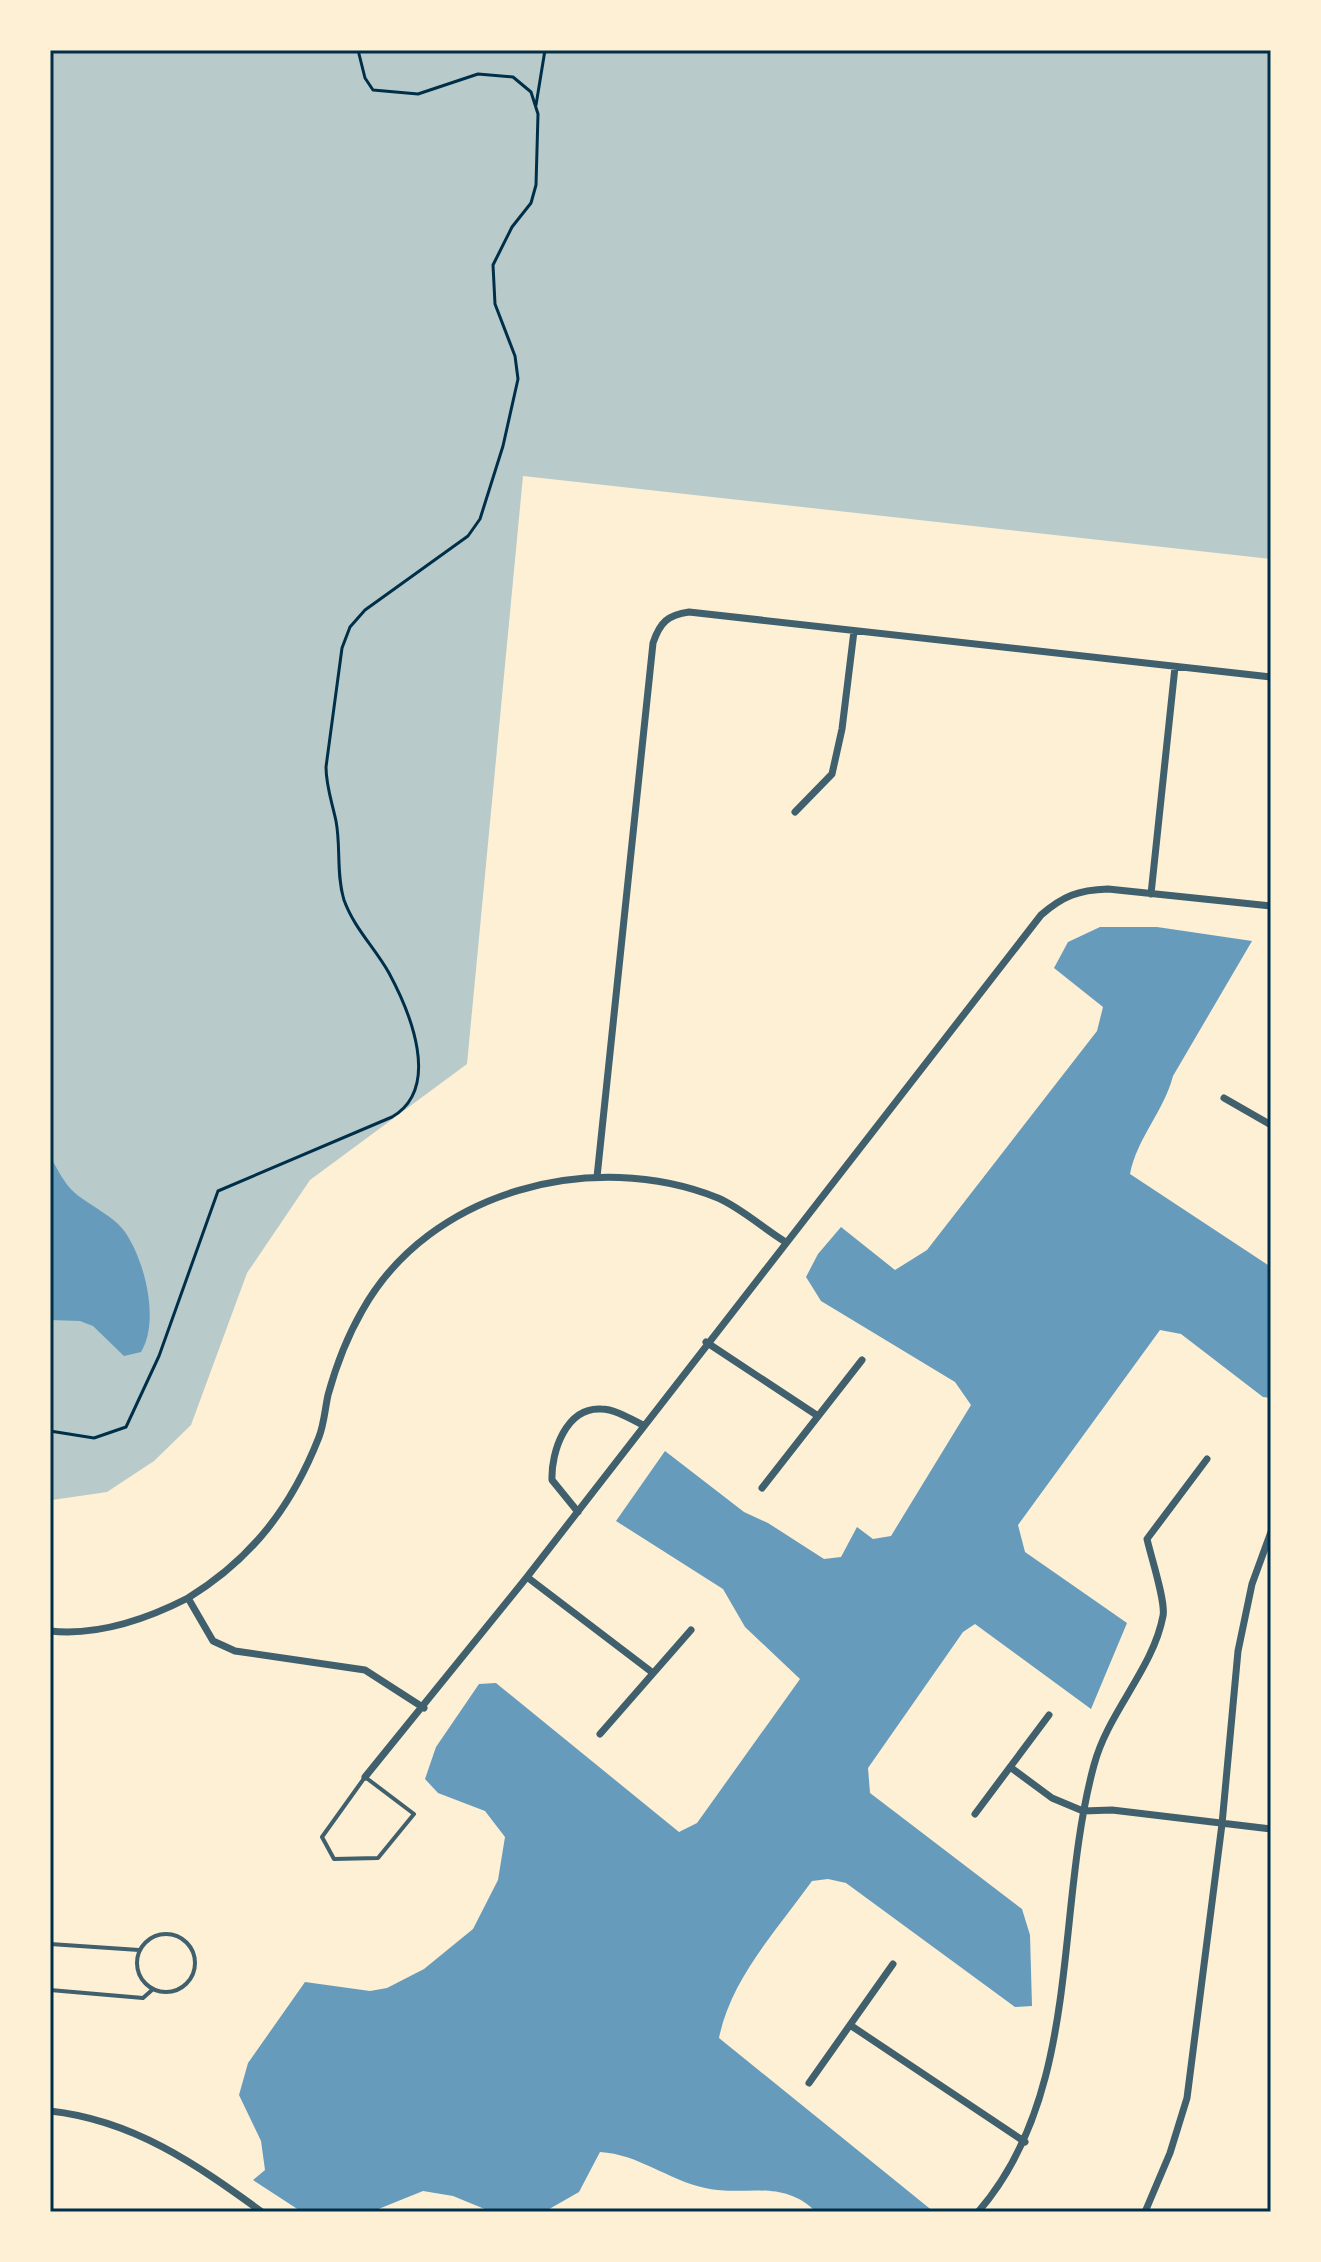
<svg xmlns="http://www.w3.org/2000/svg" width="1321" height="2262" font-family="Mulish,sans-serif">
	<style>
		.green { fill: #b9caca }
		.water { fill: #669bbc }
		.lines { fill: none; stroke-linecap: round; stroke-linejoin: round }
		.path { stroke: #003049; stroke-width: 3 }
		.service { stroke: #3f606c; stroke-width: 4 }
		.minor { stroke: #3f606c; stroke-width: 7 }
		.neatline { fill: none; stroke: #003049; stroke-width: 3 }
	</style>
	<rect width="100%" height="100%" fill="#fdf0d5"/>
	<path class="green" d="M50 50H1271V559L523 476 467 1064 310 1180 247 1273 191 1425 154 1461 107 1492 52 1500Z"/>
	<path class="water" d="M1100 927H1157L1252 941 1173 1076C1164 1111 1137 1138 1130 1174L1271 1267V1398L1263 1397 1181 1334 1160 1330 1018 1525 1025 1552 1127 1623 1091 1709 975 1624 963 1632 868 1768 870 1793 1022 1909 1030 1935 1032 2006 1015 2007 846 1883 828 1879 812 1881C777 1930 731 1978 719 2038L934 2212H816C782 2178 746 2197 705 2188 668 2180 638 2154 600 2152L579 2192 544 2212H492L453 2196 423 2191 371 2212H302L253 2180 265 2170 261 2141 239 2095 248 2063 305 1982 370 1991 387 1988 424 1969 473 1929 498 1880 505 1837 485 1811 438 1793 425 1779 436 1747 479 1684 496 1683 679 1832 697 1823 800 1679 745 1627 723 1589 616 1521 665 1451 744 1512 768 1523 824 1559 841 1557 857 1527 873 1539 891 1536 971 1405 955 1382 821 1301 806 1277 818 1254 841 1227 895 1270 927 1250 1097 1031 1103 1007 1054 968 1068 942Z
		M50 1157C58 1169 64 1184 75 1193 90 1206 114 1216 125 1232 145 1261 160 1321 141 1352L124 1356 93 1326 80 1321 50 1320Z"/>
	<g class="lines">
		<path class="path" d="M536 105 545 50
			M50 1431 94 1438 126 1427 159 1356 218 1191 392 1117C442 1088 410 1012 389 973 375 948 354 928 344 900 336 874 341 847 336 821 332 802 326 786 326 767L342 648 350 627 365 610 468 536 480 519 503 446 518 379 515 356 495 304 493 265 512 227 531 203 536 185 538 114 531 92 513 77 478 74 418 94 373 90 365 78 358 50"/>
		<path class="service" d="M365 1777 414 1814 378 1858 334 1859 322 1837Z
			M137 1963a29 29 0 1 1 58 0a29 29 0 1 1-58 0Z
			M50 1944 139 1950
			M50 1990 143 1998 152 1990"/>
		<path class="minor" d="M795 812 832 774 842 729 854 631
			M1151 894 1175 667
			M1224 1098 1271 1125
			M597 1177 653 643C660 622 668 615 689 612L1271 677
			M706 1342 818 1416
			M762 1488 862 1360
			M578 1512 552 1480C551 1452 566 1407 601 1409 615 1409 631 1419 643 1425
			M527 1577 653 1673
			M188 1598C252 1559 292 1506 319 1437 324 1424 325 1409 328 1395 336 1366 347 1337 362 1311 429 1190 594 1148 718 1198 741 1208 763 1228 784 1241
			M50 1631C97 1636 147 1619 188 1598L213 1641 235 1651 365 1670 424 1708
			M600 1734 691 1630
			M1010 1767 1052 1798 1083 1811 1112 1810 1271 1829
			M365 1777 527 1577 1041 915C1063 896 1078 890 1108 889L1271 906
			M975 1814 1049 1715
			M850 2025 1025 2142
			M809 2083 893 1964
			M50 2111C133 2120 196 2164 262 2212
			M978 2212C1083 2091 1054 1912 1094 1765 1108 1712 1153 1669 1163 1616 1166 1602 1151 1557 1147 1539L1207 1459
			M1145 2212 1170 2153 1187 2098 1222 1824 1238 1651 1252 1584 1271 1532"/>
	</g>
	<rect width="1321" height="2262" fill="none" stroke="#fdf0d5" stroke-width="104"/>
	<rect x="52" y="52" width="1217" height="2158" class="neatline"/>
</svg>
